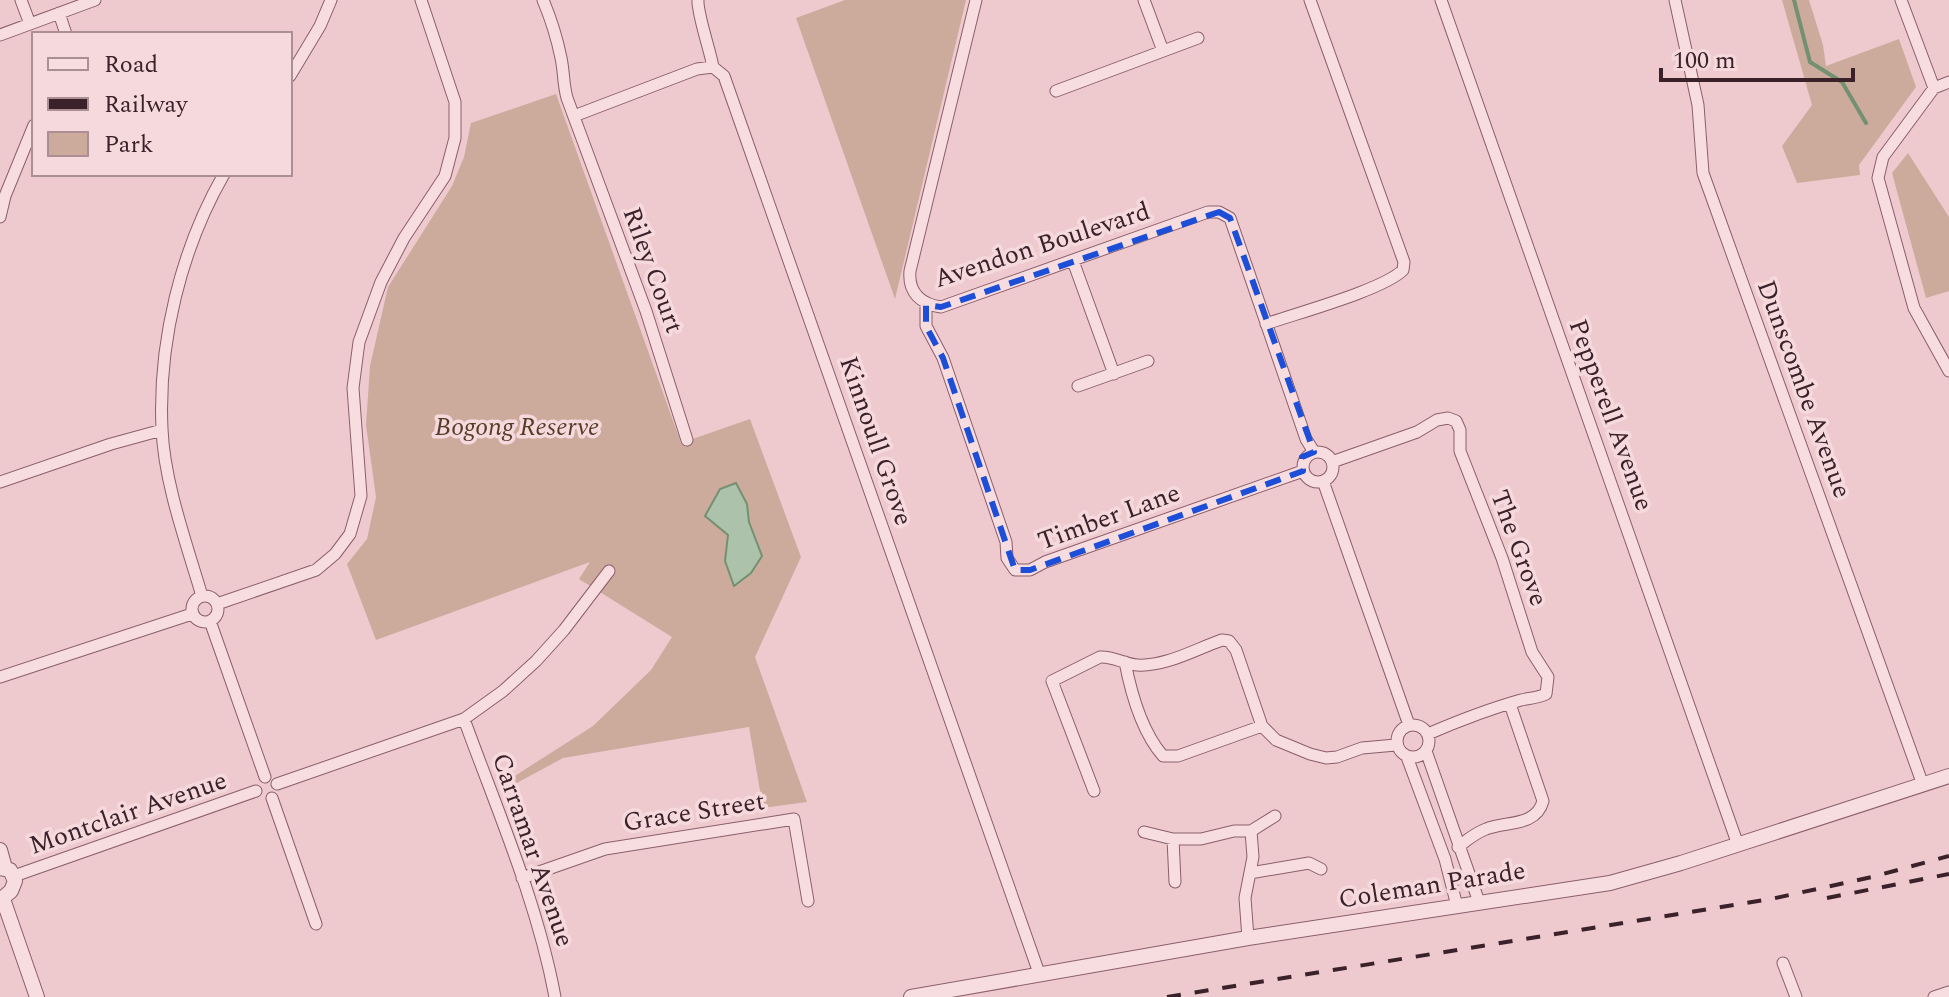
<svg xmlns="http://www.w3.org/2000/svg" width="1949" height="997" font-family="Spectral,serif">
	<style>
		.green { fill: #ccab9d }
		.water { fill: #adc2aa; stroke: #739171; stroke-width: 2 }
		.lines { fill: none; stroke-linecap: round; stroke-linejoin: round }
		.stream { stroke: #739171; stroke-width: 4 }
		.minor-casing { stroke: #8a5e6b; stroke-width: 13 }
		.tertiary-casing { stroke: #8a5e6b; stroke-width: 16 }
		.minor { stroke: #f8dde0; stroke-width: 11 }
		.tertiary { stroke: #f8dde0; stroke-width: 14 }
		.rail { stroke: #3b212a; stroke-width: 4; stroke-dasharray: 14 14; stroke-linecap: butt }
		.marked { fill: none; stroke: #1d4ed8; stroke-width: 6; stroke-dasharray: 16 10; stroke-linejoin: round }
		.labels { text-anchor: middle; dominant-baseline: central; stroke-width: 7; stroke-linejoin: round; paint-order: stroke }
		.street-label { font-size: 26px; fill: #3b212a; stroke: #f5d9dc }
		.park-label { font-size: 26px; font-style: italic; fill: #573d28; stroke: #f5d9dc }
	</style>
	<rect width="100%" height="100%" fill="#eecace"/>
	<path class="green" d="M845 0H966L895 299 796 18Z
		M1782 0H1809L1823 45 1826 66 1899 39 1916 87 1859 165 1860 175 1797 183 1782 146 1812 105Z
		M556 94 681 443 750 419 801 557 755 657 807 802 763 808 749 727 563 758 504 790 502 784 593 726 651 670 672 637 579 579 590 562 376 640 347 564 367 539 376 497 366 425 370 366 388 287 452 186 464 157 471 123Z
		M1908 153 1949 217V291L1926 298 1892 173Z"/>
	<path class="water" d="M736 483 747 504 749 522 762 556 751 573 734 586 725 561 728 535 705 516 720 489Z"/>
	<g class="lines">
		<path class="stream" d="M1794 0 1810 62 1842 82 1866 123"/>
		<defs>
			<path id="minor" d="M21 0 30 24
				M543 0C551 19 557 38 561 58 564 71 563 84 567 98L646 311 687 440
				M698 0C697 13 710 50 713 67
				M976 0 910 271C908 293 921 304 941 307L1208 212H1219L1230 218 1306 439 1314 452
				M1144 0 1163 51
				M1441 0 1738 845
				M1675 0 1698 105 1703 173 1923 785
				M1901 0 1934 88
				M59 13 66 34
				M0 35 95 0
				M290 76 320 26 331 0
				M1949 82 1934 88 1883 157 1878 178 1914 308 1949 371
				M1056 91 1198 38
				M574 116 697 69 713 67 724 76 1039 973
				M0 217 5 196 34 125
				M1073 261 1114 374
				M926 305V326L943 358 1006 542 1007 558 1015 570H1030L1045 562 1303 471
				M1266 324C1297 313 1383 290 1403 270L1404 262 1310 0
				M1078 386 1148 361
				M1303 467a15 15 0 1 1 30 0a15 15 0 1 1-30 0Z
				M1332 462 1417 432 1437 420 1448 418 1456 421 1460 430V451L1502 558 1532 652 1548 677 1546 694C1538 698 1530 698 1521 700 1489 709 1458 721 1428 734
				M1323 481 1409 725
				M0 482 111 444 162 430
				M192 609a13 13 0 1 1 26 0a13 13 0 1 1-26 0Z
				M202 596C187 545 164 482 162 429 158 342 181 249 224 174
				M217 604 316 570 335 554 350 534 361 496 353 388 359 342 381 282 404 238 445 176 455 138V102L421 0
				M210 621 265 777
				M1125 662C1131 693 1142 732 1163 756H1178L1262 726
				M0 677 192 614
				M464 719C497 810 537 901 555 997
				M1397 741a16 16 0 1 1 32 0a16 16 0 1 1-32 0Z
				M1426 751 1479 902
				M1407 757 1445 859 1457 906
				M277 784 464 719 503 691 536 661 564 630 609 571
				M1094 791 1052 681 1100 657C1113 656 1124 664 1137 665 1165 667 1196 649 1222 640L1229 641 1236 650 1262 726 1276 740 1310 754 1326 758 1337 757 1362 748 1396 745
				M272 798 316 924
				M1144 832 1173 839H1201L1234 831H1251L1275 816
				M1173 839 1175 882
				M1458 847C1467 840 1475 833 1486 829 1506 821 1536 827 1543 801L1510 704
				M1250 873 1309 863 1321 869
				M14 876 256 791
				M522 878 605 849 794 819 808 901
				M1248 938 1245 898 1253 857 1251 831
				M1783 963 1796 997
				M1934 997 1949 992"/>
			<path id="tertiary" d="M0 850 5 868
				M0 868 10 870 15 881 11 891 0 900
				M3 899 37 997
				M911 997 1248 938 1610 883 1681 863 1949 776"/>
		</defs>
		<use href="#minor" class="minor-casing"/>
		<use href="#tertiary" class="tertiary-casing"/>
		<use href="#minor" class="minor"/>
		<use href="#tertiary" class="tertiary"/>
		<path class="rail" d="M1827 898 1949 874
			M1167 997 1771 899 1872 877 1949 856"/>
	</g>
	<path class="marked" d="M1219 212 1230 218 1314 452 1302 457 1303 471 1030 570H1015L943 358 926 326V305L941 307Z"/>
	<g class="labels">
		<g class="street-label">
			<text transform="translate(1042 245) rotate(-18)">Avendon Boulevard</text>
			<text transform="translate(653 270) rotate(70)">Riley Court</text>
			<text transform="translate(1804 389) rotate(70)">Dunscombe Avenue</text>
			<text transform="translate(1611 415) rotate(70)">Pepperell Avenue</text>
			<text transform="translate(876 441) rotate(71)">Kinnoull Grove</text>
			<text transform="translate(1109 517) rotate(-20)">Timber Lane</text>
			<text transform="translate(1519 548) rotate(70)">The Grove</text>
			<text transform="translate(694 812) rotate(-9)">Grace Street</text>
			<text transform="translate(128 813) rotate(-19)">Montclair Avenue</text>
			<text transform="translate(533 850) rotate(71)">Carramar Avenue</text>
			<text transform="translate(1432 885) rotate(-9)">Coleman Parade</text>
		</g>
		<g class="park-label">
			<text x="517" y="427">Bogong Reserve</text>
		</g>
	</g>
	<rect x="32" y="32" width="260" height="144" fill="#f5d9dc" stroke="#ab8f95" stroke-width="2"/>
	<rect x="48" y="58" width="40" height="12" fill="#f8dde0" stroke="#ab8f95" stroke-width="2"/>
	<text x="104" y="72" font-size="24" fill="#3b212a">Road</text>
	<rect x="48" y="98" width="40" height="12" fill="#3b212a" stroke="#ab8f95" stroke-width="2"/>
	<text x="104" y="112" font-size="24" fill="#3b212a">Railway</text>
	<rect x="48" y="132" width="40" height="24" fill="#ccab9d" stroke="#ab8f95" stroke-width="2"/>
	<text x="104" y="152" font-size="24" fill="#3b212a">Park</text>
	<path d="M1661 68v12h192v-12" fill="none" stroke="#3b212a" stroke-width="4"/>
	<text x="1673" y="68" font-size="24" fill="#3b212a" stroke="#f5d9dc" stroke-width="6" paint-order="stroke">100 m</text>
</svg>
